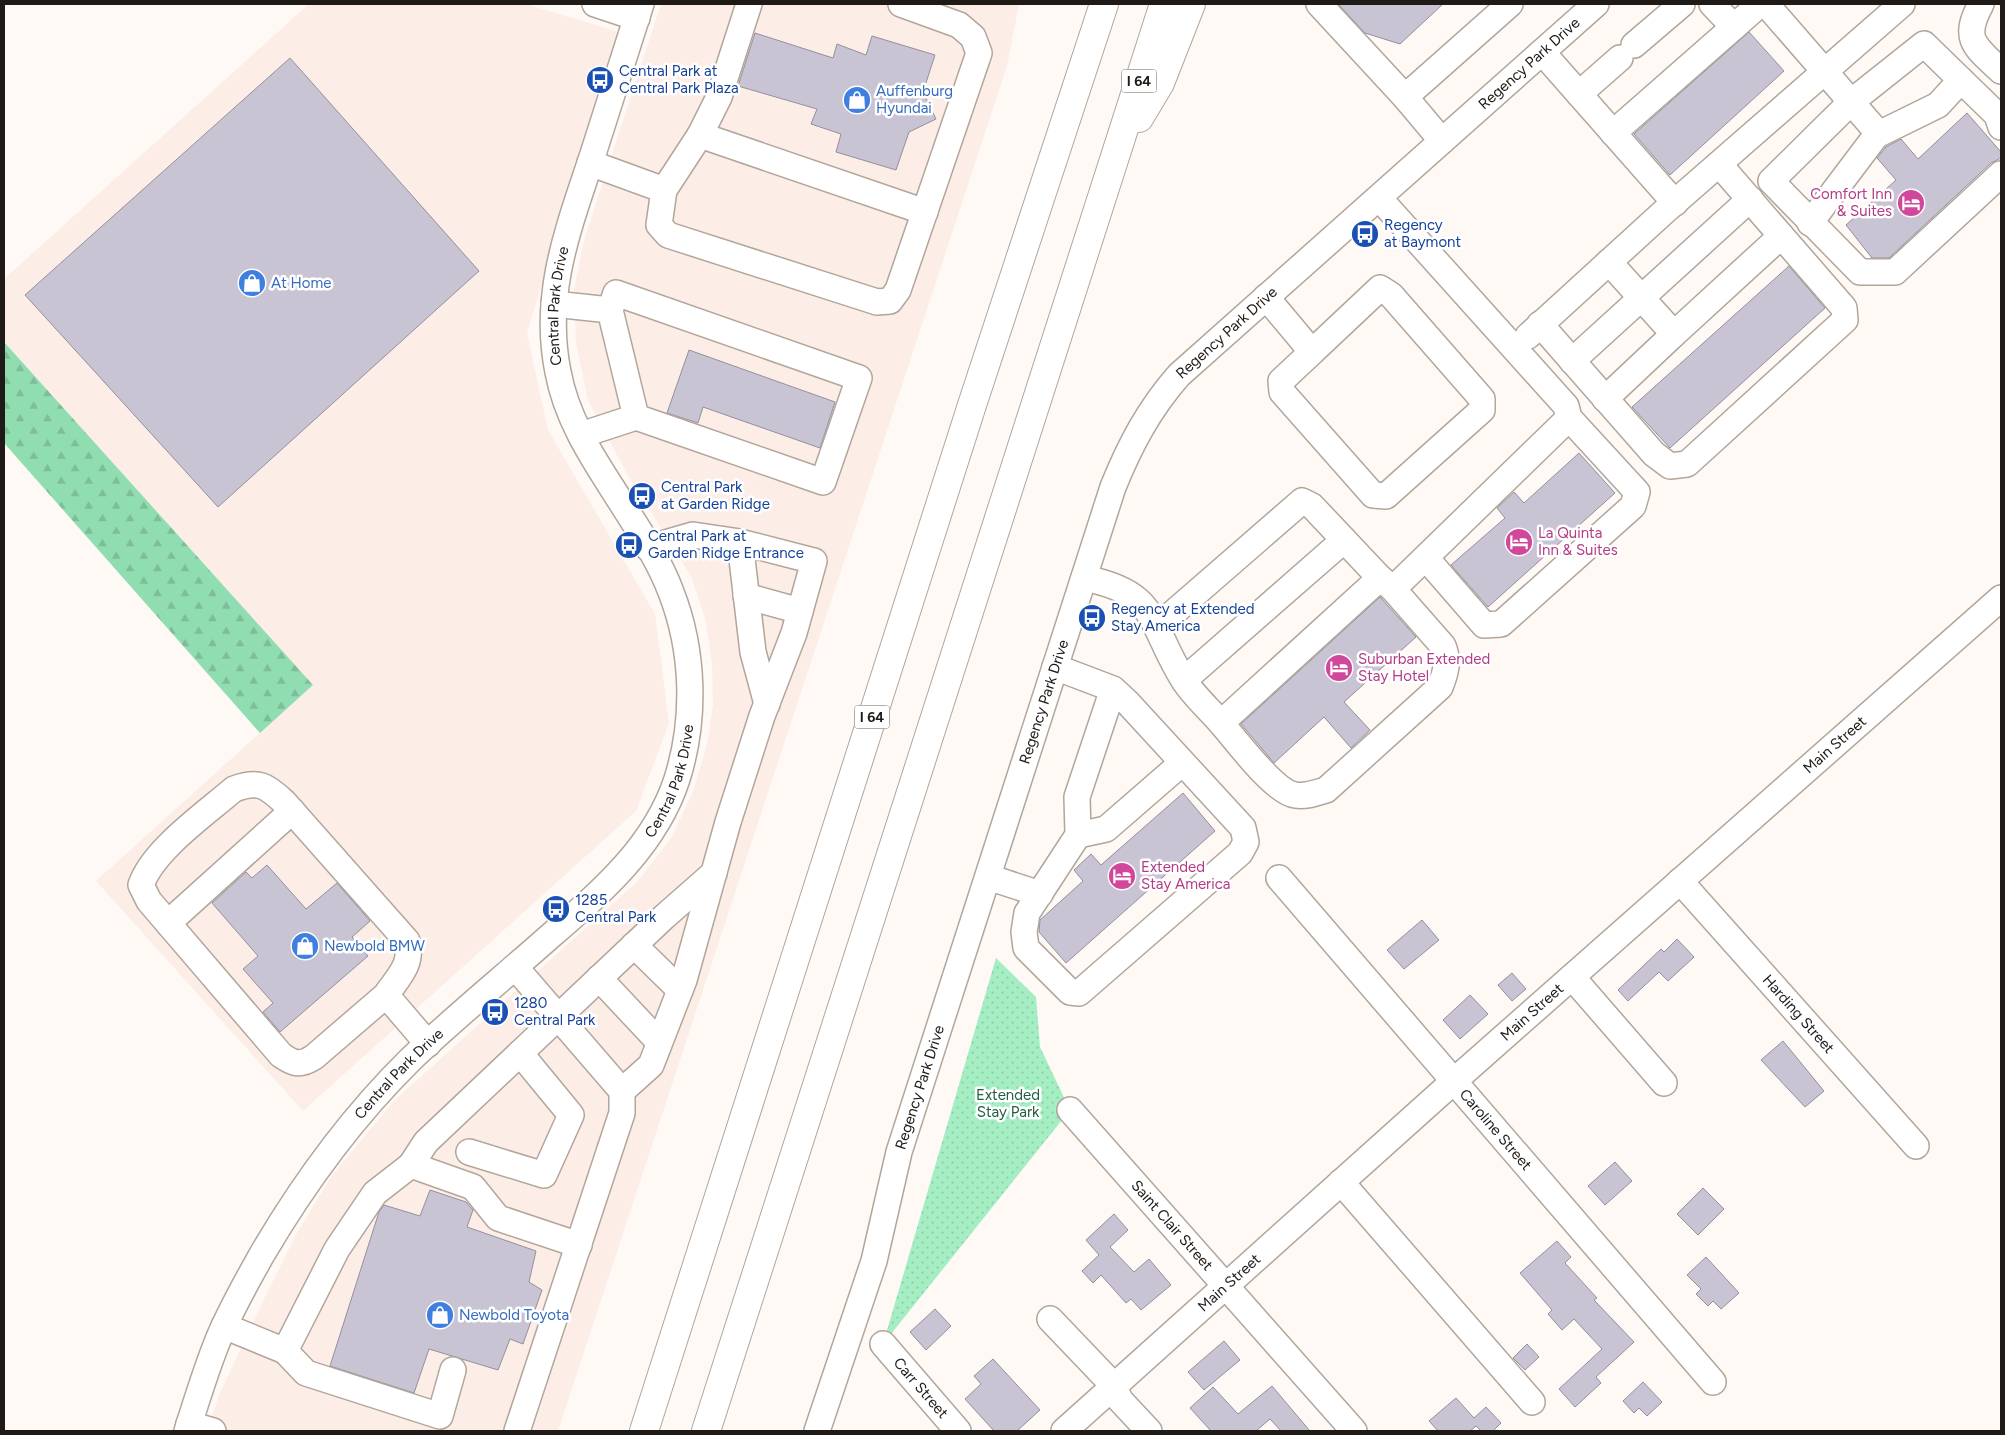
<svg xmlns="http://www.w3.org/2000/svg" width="2005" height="1435" font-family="Figtree,sans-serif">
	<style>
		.commercial { fill: #fcede7 }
		.grass { fill: url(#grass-dots) }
		.forest { fill: url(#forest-firs) }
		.building { fill: #c9c4d3; stroke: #948f9d }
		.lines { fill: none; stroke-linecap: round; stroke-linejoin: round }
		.minor-casing { stroke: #b2a69b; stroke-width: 28 }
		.highway-casing { stroke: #b2a69b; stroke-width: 30 }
		.minor { stroke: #fff; stroke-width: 25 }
		.highway { stroke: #fff; stroke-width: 28 }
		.labels { text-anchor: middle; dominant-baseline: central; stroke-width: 5; stroke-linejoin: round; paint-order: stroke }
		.shield { fill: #fff; stroke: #625f5c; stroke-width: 1 }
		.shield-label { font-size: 14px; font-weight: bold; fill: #1f1a16 }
		.street-label { font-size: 15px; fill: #1f1a16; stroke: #fff }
		.transit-label { font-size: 15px; fill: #164399; stroke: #fff; text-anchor: start }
		.shop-label { font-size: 15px; fill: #366cbe; stroke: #fff; text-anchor: start }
		.hotel-label { font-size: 15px; fill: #b23c85; stroke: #fff; text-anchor: start }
		.park-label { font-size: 15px; fill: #245d41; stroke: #fff }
	</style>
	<defs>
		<pattern id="grass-dots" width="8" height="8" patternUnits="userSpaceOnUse" patternTransform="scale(1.25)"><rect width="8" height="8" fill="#a5eec4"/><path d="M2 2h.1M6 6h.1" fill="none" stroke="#8ecca8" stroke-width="1.8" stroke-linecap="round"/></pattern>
		<pattern id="forest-firs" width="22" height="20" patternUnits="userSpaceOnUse" patternTransform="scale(1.25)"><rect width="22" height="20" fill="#91ddb2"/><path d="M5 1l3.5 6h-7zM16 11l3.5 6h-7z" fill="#7dbd98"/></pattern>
	</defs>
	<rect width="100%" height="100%" fill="#fef9f5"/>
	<path class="commercial" d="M309 4H526L619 32 527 333 548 430 655 614 669 723 636 811 303 1111 96 881 313 685 4 342V279Z
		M661 4H1019L1007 66 558 1431H207L220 1393 264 1299 297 1233 333 1174 395 1100 639 880 671 838 693 792 707 744 713 705 712 663 705 618 691 576 626 472 588 400 576 344 574 289 585 237Z"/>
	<path class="grass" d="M996 958 1036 997 1040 1047 1070 1110 883 1344Z"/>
	<path class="forest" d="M4 342 313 685 260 733 4 443Z"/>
	<path class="building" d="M1338 4H1443L1400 44 1365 33Z
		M1749 32 1784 71 1670 175 1634 134Z
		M755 33 833 58 837 44 866 55 872 36 935 55 923 92 936 119 909 132 896 170 836 152 841 134 811 124 817 109 738 86Z
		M290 58 479 271 218 507 25 295Z
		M1967 113 2001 152V158L1991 163 1889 258H1872L1846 225 1896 180 1877 158 1886 147 1901 139 1918 159Z
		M1789 266 1825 308 1670 448 1632 407Z
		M689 350 835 402 820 448 703 407 698 423 667 413Z
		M1579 453 1615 493 1488 607 1451 565 1505 518 1497 508 1514 492 1524 503Z
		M1380 597 1416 637 1344 702 1370 730 1351 748 1324 717 1274 763 1241 724Z
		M1183 793 1215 831 1066 963 1039 932 1040 920 1083 881 1074 870 1091 854 1101 865Z
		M267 865 306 909 337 883 370 921 352 937 368 956 280 1032 263 1012 273 1003 243 969 258 956 212 903 246 872 252 878Z
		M1422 920 1439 940 1404 969 1387 950Z
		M1677 939 1694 957 1668 981 1659 972 1628 1001 1618 990 1661 949 1664 952Z
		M1512 973 1526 989 1512 1001 1498 985Z
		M1470 995 1488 1014 1460 1039 1443 1020Z
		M1783 1041 1824 1091 1805 1107 1761 1060Z
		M1615 1162 1632 1181 1605 1205 1588 1186Z
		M1703 1188 1724 1209 1698 1235 1677 1214Z
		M430 1190 466 1202 473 1210 467 1227 536 1251 529 1282 542 1290 523 1344 510 1339 498 1370 429 1349 414 1393 330 1366 379 1212 384 1205 420 1216Z
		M1114 1214 1128 1230 1110 1247 1134 1272 1149 1259 1171 1285 1141 1310 1131 1299 1126 1303 1101 1275 1093 1283 1082 1271 1099 1255 1086 1240Z
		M1557 1241 1571 1257 1565 1263 1597 1298 1594 1300 1634 1342 1596 1377 1601 1383 1575 1407 1559 1389 1602 1349 1574 1319 1562 1330 1548 1314 1552 1310 1520 1273Z
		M1706 1257 1739 1293 1721 1309 1713 1301 1708 1306 1696 1294 1701 1289 1687 1275Z
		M935 1309 951 1326 926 1350 910 1332Z
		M1224 1341 1240 1360 1204 1390 1188 1372Z
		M1527 1344 1539 1357 1525 1370 1513 1358Z
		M993 1359 1040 1410 1017 1431H994L965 1399 981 1384 974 1376Z
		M1643 1382 1662 1402 1647 1416 1639 1408 1634 1413 1623 1401Z
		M1272 1386 1310 1431H1281L1270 1419 1256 1431H1211L1190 1408 1213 1387 1238 1414Z
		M1456 1398 1474 1418 1486 1407 1501 1423 1493 1431H1481L1476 1426 1470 1431H1438L1429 1421Z"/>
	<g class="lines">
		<defs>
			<g id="minor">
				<path d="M595 4 637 18"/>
				<path d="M1319 4 1405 97"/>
				<path d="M1712 4 1734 27"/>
				<path d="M1766 4 1879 134 1938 105 1961 80 1997 115 2001 127"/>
				<path d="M1981 4C1962 39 1974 46 2001 71"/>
				<path d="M1634 45 1682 4"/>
				<path d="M1542 52 1675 203"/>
				<path d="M1961 80 1924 44 1851 102 1771 181 1860 272H1895L2001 174"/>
				<path d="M1579 94 1620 58"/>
				<path d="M1613 133 1760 4"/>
				<path d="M700 135 925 212"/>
				<path d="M1442 141 1405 97 1510 4"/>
				<path d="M590 163 664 190 659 225 668 235 877 302 890 301 898 290 979 53 973 37 959 25 901 4"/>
				<path d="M664 190 700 135 719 97 749 4"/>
				<path d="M1379 198 1566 406 1569 418 1637 492 1633 506 1501 624 1484 625 1426 558"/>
				<path d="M1810 223 1878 133"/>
				<path d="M1266 297 1312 352 1380 288 1391 295 1482 399V410L1386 496 1373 495 1282 392 1281 381 1312 352"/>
				<path d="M554 304 610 310 616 293 859 378 823 482 636 417 610 310"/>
				<path d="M1540 324 1654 454 1670 466 1687 464 1845 320 1844 308 1719 164"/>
				<path d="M1674 334 1781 236"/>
				<path d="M1528 336 1666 210 1902 4"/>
				<path d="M1572 361 1750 199"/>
				<path d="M1605 399 1674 334 1609 262"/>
				<path d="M581 435 636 417"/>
				<path d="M740 542 753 652 767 704"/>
				<path d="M1084 578C1160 593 1148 623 1183 679 1193 695 1209 709 1221 723L1380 578 1393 589 1569 418"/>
				<path d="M746 596 800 611"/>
				<path d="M1157 627 1302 501 1312 506 1380 578"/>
				<path d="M1055 667 1113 689 1128 703 1243 828 1246 842 1240 853 1079 993 1070 992 1026 948 1024 932 1027 913 1078 835 1077 797 1113 689"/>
				<path d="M1184 680 1344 540"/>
				<path d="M1221 723C1236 740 1274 792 1295 795 1306 797 1315 793 1326 790L1440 687C1446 672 1449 661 1443 646L1393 589"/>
				<path d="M1078 835 1106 829 1182 763"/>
				<path d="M988 877 1040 894"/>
				<path id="s1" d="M1279 878 1713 1382"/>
				<path id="s2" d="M1680 881 1916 1146"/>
				<path d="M168 923 292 811"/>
				<path d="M634 945 680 990"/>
				<path d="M515 967 622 1091V1113L517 1431"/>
				<path d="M1572 977 1664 1083"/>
				<path d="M599 978 659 1042"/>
				<path d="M386 995C399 976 413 964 407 941L284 802C266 785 258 780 234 789 205 814 153 850 141 885L149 901 281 1055C294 1064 300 1066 314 1057L386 995 428 1044"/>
				<path d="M622 1091 651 1065 684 980 728 822 762 716 794 633 814 561 740 542 693 535 648 548"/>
				<path id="s3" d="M1070 1110 1354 1431"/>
				<path d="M469 1152 544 1175 571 1115 520 1053"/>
				<path d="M1341 1182 1532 1402"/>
				<path d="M579 1245 498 1218 473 1187 411 1165 426 1142 664 917 714 873"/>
				<path d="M1050 1319 1114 1386 1120 1400 1149 1431"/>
				<path d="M224 1326 285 1351 306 1373 440 1416 453 1370"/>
				<path id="s4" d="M883 1344 958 1431"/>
				<path d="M285 1351 337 1249 375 1193 411 1165"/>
				<path d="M189 1424 213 1431"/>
				<path id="s5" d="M187 1431C196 1402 205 1373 216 1345 228 1314 245 1285 261 1256 303 1184 351 1118 411 1059 455 1017 503 978 548 938 600 893 655 847 677 779 696 719 694 651 671 592 658 557 634 523 614 491 590 454 566 416 558 372 542 293 569 227 593 154 609 104 625 54 641 4"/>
				<path id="s6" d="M817 1431 874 1261 899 1152 1113 487C1130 445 1149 409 1179 375L1596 4"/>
				<path id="s7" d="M1064 1431 1454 1081 2001 598"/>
			</g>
			<path id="highway" d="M1139 118 1160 83 1191 4
				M644 1431 972 405 1104 4
				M706 1431 1164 4"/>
		</defs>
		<use href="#minor" class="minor-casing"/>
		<use href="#highway" class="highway-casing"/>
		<use href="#minor" class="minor"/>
		<use href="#highway" class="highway"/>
	</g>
	<defs>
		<symbol id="bus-disc" viewBox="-11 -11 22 22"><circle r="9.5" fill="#1a4fb4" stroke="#fff"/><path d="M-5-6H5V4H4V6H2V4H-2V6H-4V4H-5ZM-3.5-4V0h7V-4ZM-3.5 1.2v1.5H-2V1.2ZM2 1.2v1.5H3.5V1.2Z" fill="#fff"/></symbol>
		<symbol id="shop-disc" viewBox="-11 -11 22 22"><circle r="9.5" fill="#3f7fe0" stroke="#fff"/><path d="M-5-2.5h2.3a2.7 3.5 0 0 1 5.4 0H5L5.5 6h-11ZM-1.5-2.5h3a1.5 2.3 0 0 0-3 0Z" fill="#fff"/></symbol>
		<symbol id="hotel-disc" viewBox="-11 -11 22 22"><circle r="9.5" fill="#d1479c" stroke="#fff"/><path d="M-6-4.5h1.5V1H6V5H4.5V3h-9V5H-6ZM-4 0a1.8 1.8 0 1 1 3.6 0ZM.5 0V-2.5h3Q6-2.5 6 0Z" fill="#fff"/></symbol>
	</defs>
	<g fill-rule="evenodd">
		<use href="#bus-disc" x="584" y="64" width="32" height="32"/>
		<use href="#shop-disc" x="841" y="84" width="32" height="32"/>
		<use href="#hotel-disc" x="1895" y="187" width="32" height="32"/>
		<use href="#bus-disc" x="1349" y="218" width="32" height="32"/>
		<use href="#shop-disc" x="236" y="267" width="32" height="32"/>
		<use href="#bus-disc" x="626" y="480" width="32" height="32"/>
		<use href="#hotel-disc" x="1503" y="526" width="32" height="32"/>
		<use href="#bus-disc" x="613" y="529" width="32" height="32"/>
		<use href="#bus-disc" x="1076" y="602" width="32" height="32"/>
		<use href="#hotel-disc" x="1323" y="652" width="32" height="32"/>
		<use href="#hotel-disc" x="1106" y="860" width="32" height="32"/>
		<use href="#bus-disc" x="540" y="893" width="32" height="32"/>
		<use href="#shop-disc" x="289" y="930" width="32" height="32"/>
		<use href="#bus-disc" x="479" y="996" width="32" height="32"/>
		<use href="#shop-disc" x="424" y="1299" width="32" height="32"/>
	</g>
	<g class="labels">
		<g class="shield">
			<rect x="1121.5" y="69.5" width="35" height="23" rx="4"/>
			<rect x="854.5" y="705.5" width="35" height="23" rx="4"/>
		</g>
		<g class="shield-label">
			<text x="1139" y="81">I 64</text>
			<text x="872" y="717">I 64</text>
		</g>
		<g class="street-label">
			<text stroke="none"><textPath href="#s6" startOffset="1589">Regency Park Drive</textPath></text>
			<text stroke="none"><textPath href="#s5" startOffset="1335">Central Park Drive</textPath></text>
			<text stroke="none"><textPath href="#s6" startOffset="1184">Regency Park Drive</textPath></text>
			<text stroke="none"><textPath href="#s6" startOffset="764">Regency Park Drive</textPath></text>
			<text stroke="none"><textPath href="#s7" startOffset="1032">Main Street</textPath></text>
			<text stroke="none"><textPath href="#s5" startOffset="825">Central Park Drive</textPath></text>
			<text stroke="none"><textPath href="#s7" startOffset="628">Main Street</textPath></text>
			<text stroke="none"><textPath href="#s2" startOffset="178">Harding Street</textPath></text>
			<text stroke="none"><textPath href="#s5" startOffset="420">Central Park Drive</textPath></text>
			<text stroke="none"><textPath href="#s6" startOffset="359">Regency Park Drive</textPath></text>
			<text stroke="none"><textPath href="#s1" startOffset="332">Caroline Street</textPath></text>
			<text stroke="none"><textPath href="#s3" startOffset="154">Saint Clair Street</textPath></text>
			<text stroke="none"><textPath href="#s7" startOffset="222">Main Street</textPath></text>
			<text stroke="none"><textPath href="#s4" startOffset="58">Carr Street</textPath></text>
		</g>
		<g class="transit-label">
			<text x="619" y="71">Central Park at<tspan x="619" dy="17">Central Park Plaza</tspan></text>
			<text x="1384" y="225">Regency<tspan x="1384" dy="17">at Baymont</tspan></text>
			<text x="661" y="487">Central Park<tspan x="661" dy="17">at Garden Ridge</tspan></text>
			<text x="648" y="536">Central Park at<tspan x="648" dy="17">Garden Ridge Entrance</tspan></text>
			<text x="1111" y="609">Regency at Extended<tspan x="1111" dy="17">Stay America</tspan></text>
			<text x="575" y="900">1285<tspan x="575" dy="17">Central Park</tspan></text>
			<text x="514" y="1003">1280<tspan x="514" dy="17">Central Park</tspan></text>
		</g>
		<g class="shop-label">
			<text x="876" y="91">Auffenburg<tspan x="876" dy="17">Hyundai</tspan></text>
			<text x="271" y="283">At Home</text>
			<text x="324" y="946">Newbold BMW</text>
			<text x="459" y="1315">Newbold Toyota</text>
		</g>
		<g class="hotel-label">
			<text x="1892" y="194" text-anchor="end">Comfort Inn<tspan x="1892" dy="17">&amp; Suites</tspan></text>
			<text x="1538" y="533">La Quinta<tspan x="1538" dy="17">Inn &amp; Suites</tspan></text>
			<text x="1358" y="659">Suburban Extended<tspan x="1358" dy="17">Stay Hotel</tspan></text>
			<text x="1141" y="867">Extended<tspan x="1141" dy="17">Stay America</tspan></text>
		</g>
		<g class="park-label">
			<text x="1008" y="1095">Extended<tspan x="1008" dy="17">Stay Park</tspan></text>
		</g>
	</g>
	<rect width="2005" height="1435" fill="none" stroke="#1f1a16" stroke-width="10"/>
</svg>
